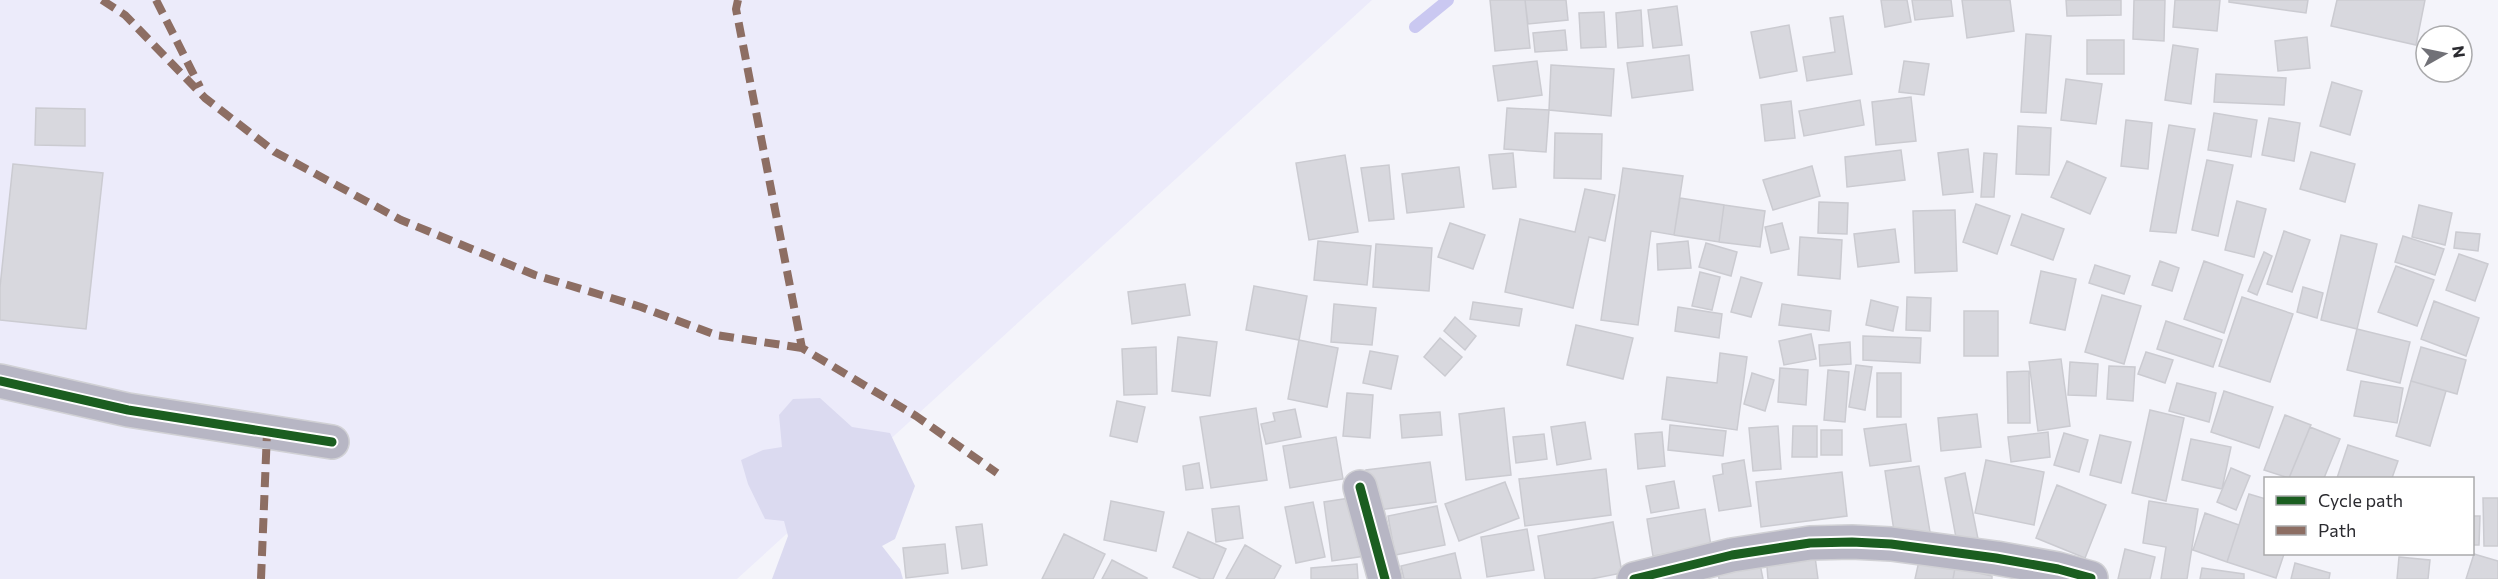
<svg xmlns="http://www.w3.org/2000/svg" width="2498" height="579" font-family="Commissioner,sans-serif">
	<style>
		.built { fill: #ecebfa }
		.green { fill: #dbdaf0 }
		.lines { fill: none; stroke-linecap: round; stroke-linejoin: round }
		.stream { stroke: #cac8f1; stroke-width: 12 }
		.building { fill: #d8d8de; stroke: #cbcbd1; stroke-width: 1.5 }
		.street-casing { stroke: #d1d1d5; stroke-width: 36 }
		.street { stroke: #b7b6c4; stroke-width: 33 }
		.quiet { stroke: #8d6e63; stroke-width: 8; stroke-dasharray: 15 8; stroke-linecap: butt }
		.cycleway-casing { stroke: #fff; stroke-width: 13 }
		.cycleway { stroke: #1b5e20; stroke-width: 9 }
	</style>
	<rect width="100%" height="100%" fill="#f4f4fa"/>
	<path class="built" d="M0 0H1372L737 579H0Z"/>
	<path class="green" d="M820 398 852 427 890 433 915 486 895 539 882 546 900 569 903 579H772L788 536 784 521 765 519 748 484 741 460 763 450 782 447 779 415 793 399Z"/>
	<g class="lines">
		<path class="stream" d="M1415 27 1448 0"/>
	</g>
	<path class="building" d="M1490 0H1525L1530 48 1495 51Z
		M1525 0H1566L1568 20 1528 24Z
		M1881 0H1907L1911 22 1885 27Z
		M1912 0H1951L1953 16 1915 20Z
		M1962 0H2010L2014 31 1967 38Z
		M2066 0H2121V15L2067 16Z
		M2134 0H2165L2164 41 2133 39Z
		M2175 0H2220L2217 31 2173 27Z
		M2229 0H2308L2306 13 2229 2Z
		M2337 0H2425L2416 45 2331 26Z
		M1677 6 1682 45 1653 48 1648 10Z
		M1641 10 1643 46 1618 48 1616 13Z
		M1604 12 1606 47 1581 48 1579 13Z
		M1843 16 1852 74 1807 81 1803 57 1835 52 1830 18Z
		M1789 25 1797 71 1760 78 1751 32Z
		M1565 30 1567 50 1535 52 1533 33Z
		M2026 34 2051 36 2046 113 2021 112Z
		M2307 37 2310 68 2278 71 2275 41Z
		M2087 40H2124V74H2087Z
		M2173 45 2198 49 2191 104 2165 100Z
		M1689 55 1693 90 1632 98 1627 63Z
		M1537 61 1542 95 1498 101 1493 66Z
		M1904 61 1929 64 1924 95 1899 92Z
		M1551 65 1614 69 1611 116 1549 110Z
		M2216 74 2286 78 2284 105 2214 102Z
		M2066 79 2102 84 2096 124 2061 120Z
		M2332 82 2362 91 2350 135 2320 126Z
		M1911 97 1916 141 1876 145 1872 102Z
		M1860 100 1864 125 1804 136 1799 111Z
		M1791 101 1795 138 1765 141 1761 105Z
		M36 108 85 109V146L35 145Z
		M1507 108 1549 110 1546 152 1504 149Z
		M2214 113 2257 120 2251 157 2208 150Z
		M2269 118 2300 123 2294 161 2262 155Z
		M2126 120 2152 123 2148 169 2121 166Z
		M2169 125 2195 129 2176 233 2150 231Z
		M2018 126 2051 128 2049 175 2016 174Z
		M1555 133 1602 134 1601 179 1554 178Z
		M1968 149 1973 192 1943 195 1938 153Z
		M1901 150 1905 180 1847 187 1845 157Z
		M2311 152 2355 164 2345 202 2300 189Z
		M1513 153 1516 187 1493 189 1489 155Z
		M1984 153 1997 154 1994 197H1981Z
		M1345 155 1358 232 1309 240 1296 163Z
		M2207 160 2233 165 2218 236 2192 230Z
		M2067 161 2106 178 2090 214 2051 197Z
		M13 164 103 173 86 329 0 320V287Z
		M1389 165 1394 219 1369 221 1361 168Z
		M1812 166 1820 196 1773 210 1763 180Z
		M1459 167 1464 207 1407 213 1402 174Z
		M1623 168 1683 176 1674 235 1651 231 1638 325 1601 320Z
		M1585 189 1615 195 1605 241 1589 237 1573 308 1505 292 1520 219 1575 232Z
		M1680 198 1724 205 1719 242 1674 235Z
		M2237 201 2266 209 2254 257 2225 250Z
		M1819 202 1848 203 1847 234 1818 233Z
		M1976 204 2010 216 1997 254 1963 242Z
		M1724 205 1765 211 1760 247 1719 242Z
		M2419 205 2452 213 2445 245 2412 237Z
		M1955 210 1957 271 1915 273 1913 211Z
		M2022 214 2064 229 2053 260 2011 245Z
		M1450 223 1485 235 1473 269 1438 257Z
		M1782 223 1789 249 1771 253 1765 227Z
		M1895 229 1899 262 1858 267 1854 234Z
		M2284 231 2310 240 2292 292 2267 284Z
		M2456 232 2480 234 2478 251 2454 248Z
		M2341 235 2377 244 2357 329 2321 320Z
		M2403 236 2444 249 2435 275 2395 262Z
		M1800 237 1842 240 1840 279 1798 275Z
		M1318 241 1371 246 1367 285 1314 280Z
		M1688 241 1691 268 1658 270 1657 244Z
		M1706 243 1737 252 1731 276 1699 267Z
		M1376 244 1432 248 1429 291 1373 287Z
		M2264 252 2272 256 2257 295 2248 291Z
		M2459 254 2488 264 2475 301 2446 290Z
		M2160 261 2179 268 2172 291 2152 285Z
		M2204 261 2243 275 2224 333 2184 319Z
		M2095 265 2130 276 2124 294 2089 283Z
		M2396 266 2434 280 2417 326 2378 312Z
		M2041 271 2076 279 2065 330 2030 323Z
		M1700 272 1720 277 1712 310 1692 306Z
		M1741 277 1762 283 1751 317 1731 312Z
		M1185 284 1190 315 1132 324 1128 292Z
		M1254 286 1307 296 1299 340 1246 330Z
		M2303 287 2323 293 2317 318 2297 312Z
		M2102 295 2141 306 2124 364 2085 352Z
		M1907 297 1931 298 1930 331 1906 330Z
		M2242 297 2293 314 2270 382 2219 366Z
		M1871 300 1898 307 1893 331 1866 325Z
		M2434 301 2479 318 2466 356 2421 339Z
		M1473 302 1522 309 1519 326 1470 319Z
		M1334 304 1376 308 1372 345 1331 342Z
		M1782 304 1831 311 1829 331 1779 325Z
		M1678 307 1722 314 1719 338 1675 331Z
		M1964 311H1998V356H1964Z
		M1455 317 1476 336 1465 350 1444 331Z
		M2166 321 2222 340 2213 367 2157 349Z
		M1576 325 1633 338 1623 379 1567 365Z
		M2357 329 2410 342 2400 383 2347 370Z
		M1811 334 1816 359 1784 365 1779 341Z
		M1863 336 1921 338 1920 363 1863 360Z
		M1178 337 1217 342 1210 396 1172 391Z
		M1440 338 1462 357 1445 376 1424 357Z
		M1299 340 1338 348 1327 407 1288 399Z
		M1850 342 1851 364 1820 366 1819 345Z
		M1156 347 1157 394 1124 395 1122 349Z
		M2421 347 2466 360 2457 394 2411 381Z
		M1370 351 1398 356 1391 389 1363 383Z
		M2146 352 2173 360 2165 383 2138 374Z
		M1720 353 1747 357 1737 430 1662 419 1667 377 1717 383Z
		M2061 359 2070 426 2038 431 2029 362Z
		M2070 362 2098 364 2096 396 2068 395Z
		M1856 365 1872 367 1865 410 1849 407Z
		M2109 366 2135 367 2133 401 2107 399Z
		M1780 368 1808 370 1806 405 1778 402Z
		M1828 370 1849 372 1845 422 1824 420Z
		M2029 371 2030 423H2008L2007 372Z
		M1752 373 1774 380 1765 411 1744 404Z
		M1877 373H1901V417H1877Z
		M2361 381 2403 388 2397 423 2354 416Z
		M2411 381 2446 391 2430 446 2396 436Z
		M2177 383 2216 393 2209 422 2169 411Z
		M2224 391 2273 407 2259 448 2211 432Z
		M1347 393 1373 395 1370 438 1343 436Z
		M1117 401 1145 407 1137 442 1110 436Z
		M1256 408 1267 480 1211 488 1200 417Z
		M1504 408 1511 475 1466 480 1459 414Z
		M1295 409 1301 437 1266 444 1261 424 1275 421 1273 413Z
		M2150 410 2184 418 2166 501 2132 493Z
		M1440 412 1442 435 1402 438 1400 415Z
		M1977 414 1981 447 1941 451 1938 418Z
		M2285 415 2311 425 2289 478 2264 470Z
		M1585 422 1591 459 1557 465 1551 427Z
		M1906 424 1911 461 1870 466 1864 429Z
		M1670 425 1726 431 1723 456 1668 450Z
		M1778 426 1781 469 1753 471 1749 428Z
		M1793 426H1817V457H1792Z
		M2310 427 2340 439 2324 478H2289Z
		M1821 430H1842V455H1821Z
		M1662 432 1665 466 1638 469 1635 434Z
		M2048 432 2050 457 2011 462 2008 437Z
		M2064 433 2088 440 2079 472 2054 465Z
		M1544 434 1547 459 1516 463 1513 437Z
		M2100 435 2131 442 2121 483 2090 475Z
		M1336 437 1343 479 1290 488 1283 446Z
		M2191 439 2231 447 2222 489 2182 480Z
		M2348 445 2398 461 2392 478H2337Z
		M1744 460 1751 506 1719 511 1713 476 1723 474 1722 464Z
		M1986 460 2044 472 2034 525 1975 513Z
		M1430 462 1436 502 1372 511 1366 470Z
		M1199 463 1203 488 1186 490 1183 466Z
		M1919 466 1930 532 1895 538 1885 471Z
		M2231 468 2250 476 2236 510 2217 502Z
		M1606 469 1611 515 1525 526 1519 479Z
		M1842 472 1847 516 1761 527 1756 482Z
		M1965 473 1978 539 1957 543 1945 478Z
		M1674 481 1679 508 1651 513 1646 486Z
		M1505 482 1519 518 1459 541 1445 504Z
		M2057 485 2106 505 2085 558 2036 538Z
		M2249 494 2266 499V554H2284L2276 578 2227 562Z
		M1356 497 1365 556 1332 561 1324 502Z
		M2483 498H2498V546H2484Z
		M1111 501 1164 512 1156 551 1104 540Z
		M2149 501 2198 509 2187 579H2161L2166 547 2143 543Z
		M1313 502 1325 557 1296 563 1285 507Z
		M1239 506 1243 538 1216 542 1212 509Z
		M1437 506 1445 545 1395 555 1388 516Z
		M1705 509 1711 546 1653 556 1647 519Z
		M2205 513 2239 525 2227 562 2193 550Z
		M2472 516H2480L2479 545H2472Z
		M1613 522 1622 573 1591 579H1545L1538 536Z
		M982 524 987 565 962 569 956 527Z
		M1527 529 1534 570 1487 577 1481 537Z
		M1188 532 1226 549 1213 579H1201L1173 567Z
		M1064 534 1105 554 1093 579H1042Z
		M945 544 948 573 906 578 903 548Z
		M1245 545 1281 566 1274 579H1226Z
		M1814 549 1818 579H1768L1766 555Z
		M2125 549 2155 557 2150 579H2118Z
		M1455 553 1461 579H1404L1401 566Z
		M2474 554 2498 561V579H2466Z
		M2399 557 2430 560 2428 579H2397Z
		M1112 560 1147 578V579H1102Z
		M1919 561 1955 568 1953 579H1915Z
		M2295 563 2330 573 2329 579H2291Z
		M1357 564 1358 579H1311V568Z
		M1760 564 1763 579H1719L1718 570Z
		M1955 568 1992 576V579H1953Z
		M2202 568 2244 574V579H2200Z"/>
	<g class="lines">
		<defs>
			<path id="street" d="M0 381 128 410 332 442
				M1360 487 1385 579
				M1634 579 1732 555 1810 543 1852 542 1891 544 1996 558 2058 569 2091 578"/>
		</defs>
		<use href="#street" class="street-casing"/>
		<use href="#street" class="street"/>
		<path class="quiet" d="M102 0 125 15 205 98 275 152 401 220 535 275 641 307 716 335 802 348
			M156 0 200 87
			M738 0 736 9 802 348 916 416 997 473
			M261 579 267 432"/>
		<defs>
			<path id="cycleway" d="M0 381 128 410 332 442
				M1360 487 1385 579
				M1634 579 1732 555 1810 543 1852 542 1891 544 1996 558 2058 569 2091 578"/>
		</defs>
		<use href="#cycleway" class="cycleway-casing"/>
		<use href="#cycleway" class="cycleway"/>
	</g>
	<rect x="2264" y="477" width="210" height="78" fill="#ffffff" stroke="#aaaaac" stroke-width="1.5"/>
	<rect x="2276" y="496" width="30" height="9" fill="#1b5e20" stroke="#aaaaac" stroke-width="1.5"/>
	<text x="2318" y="507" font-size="18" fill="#2b2b30">Cycle path</text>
	<rect x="2276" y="526" width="30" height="9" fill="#8d6e63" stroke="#aaaaac" stroke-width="1.5"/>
	<text x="2318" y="537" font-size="18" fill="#2b2b30">Path</text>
	<g transform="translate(2444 54) rotate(81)"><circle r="28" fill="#ffffff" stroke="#aaaaac" stroke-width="1.5"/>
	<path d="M0-4.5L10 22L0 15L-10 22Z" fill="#717177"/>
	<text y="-9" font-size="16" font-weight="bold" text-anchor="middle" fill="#2b2b30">N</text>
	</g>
</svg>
